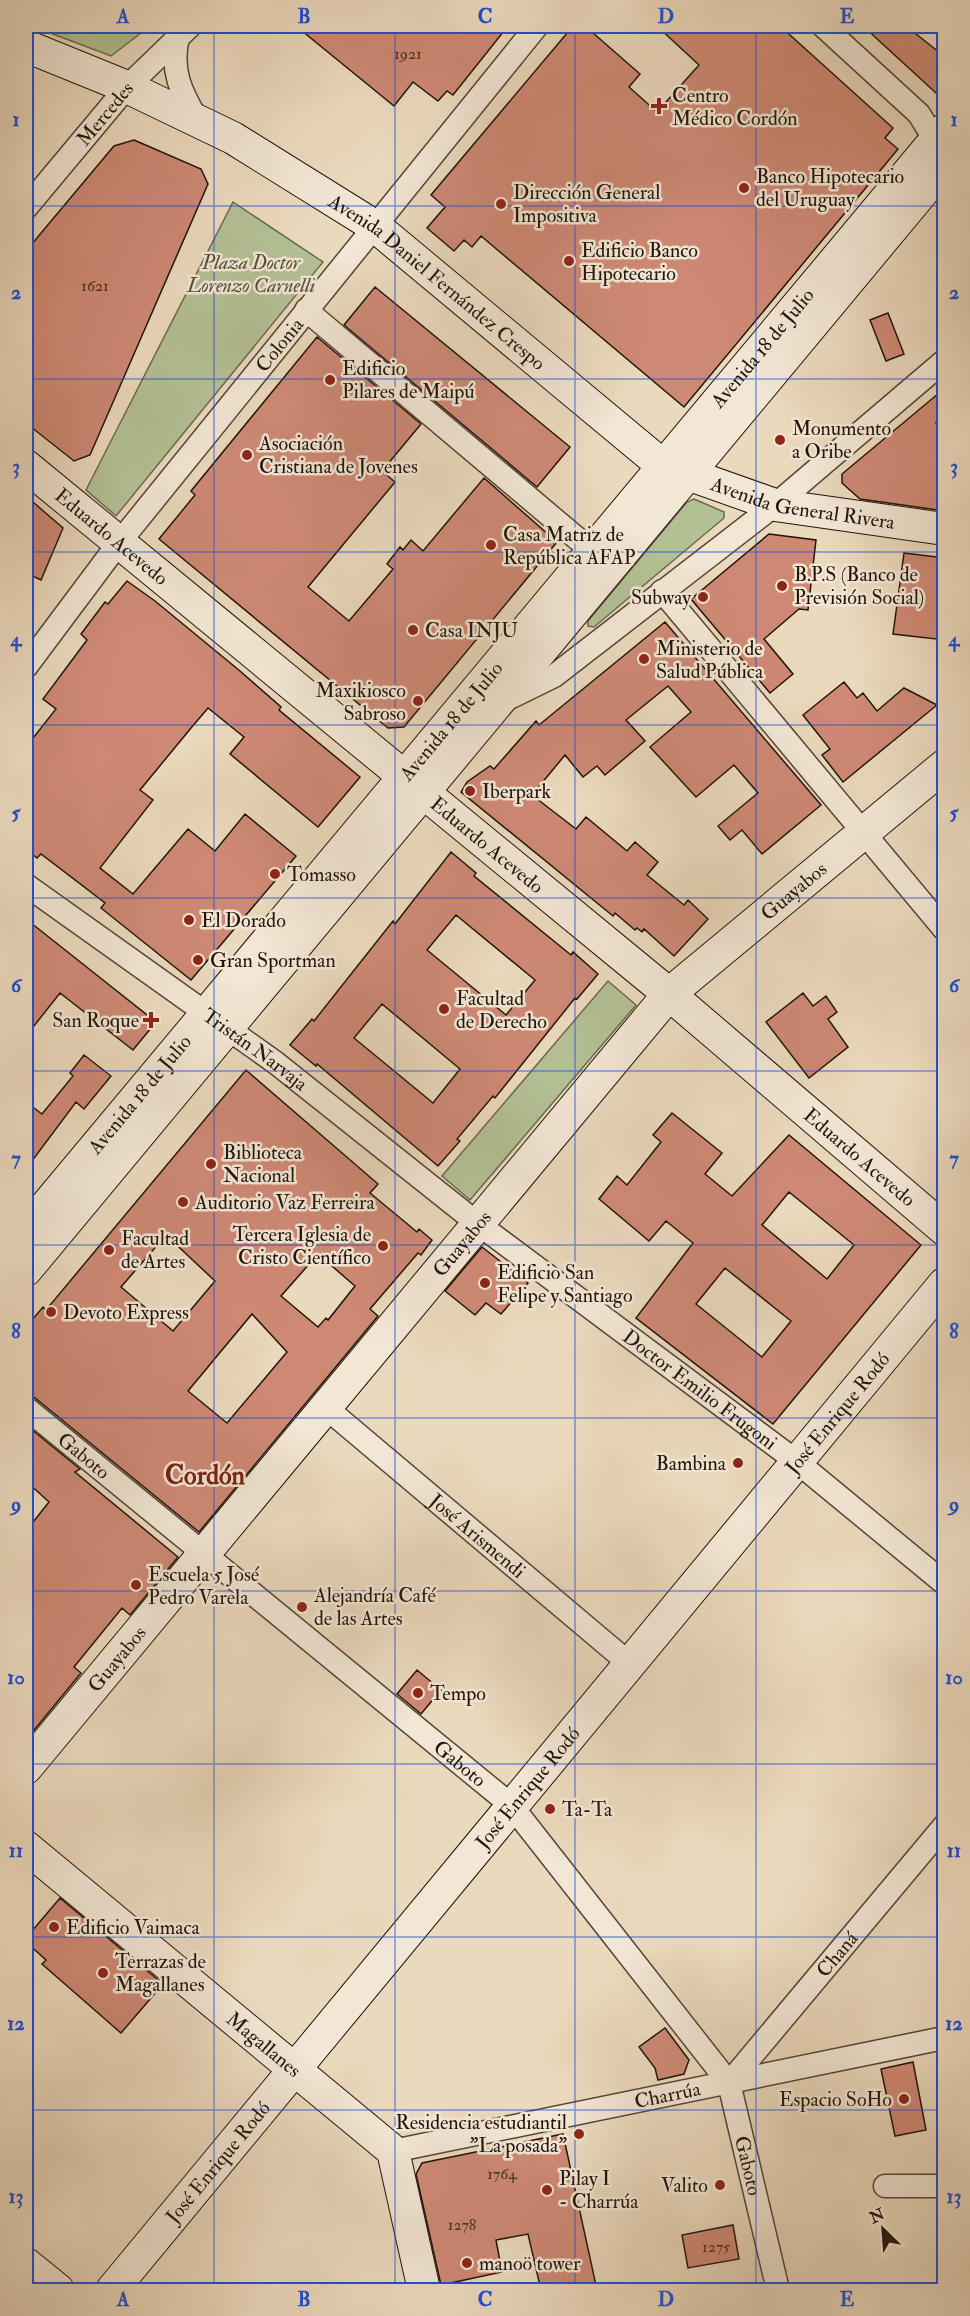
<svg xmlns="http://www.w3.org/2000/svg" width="970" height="2316" font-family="'IM FELL Double Pica',serif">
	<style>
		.green { fill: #b3c094; stroke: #6a6a4f; stroke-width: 1.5 }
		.building { fill: #ce8975; stroke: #21140a; stroke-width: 1.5; fill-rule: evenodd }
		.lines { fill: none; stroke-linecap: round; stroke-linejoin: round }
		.street-casing { stroke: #544537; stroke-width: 25 }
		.secondary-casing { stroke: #21140a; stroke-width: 34 }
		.street { stroke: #f2e6d4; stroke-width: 22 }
		.secondary { stroke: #f2e6d4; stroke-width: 32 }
		.grid { fill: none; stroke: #1d4ed8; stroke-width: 1.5; stroke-opacity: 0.55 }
		.poi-dot { fill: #8f2418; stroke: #f2e6d4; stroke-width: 2 }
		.labels { text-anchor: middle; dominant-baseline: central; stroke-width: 5; stroke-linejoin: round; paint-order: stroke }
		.number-label { font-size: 16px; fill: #4c3125 }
		.poi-label { font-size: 20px; fill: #21140a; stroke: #f2e6d4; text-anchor: start }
		.street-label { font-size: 20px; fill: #21140a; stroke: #f2e6d4 }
		.park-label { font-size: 20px; font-style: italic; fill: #54503a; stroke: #f2e6d4 }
		.district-label { font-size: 26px; font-weight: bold; fill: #7a1f14; stroke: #f2e6d4 }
		.neatline { fill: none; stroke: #1d4ed8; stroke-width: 2 }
		.grid-label { font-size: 20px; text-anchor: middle; font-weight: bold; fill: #1d4ed8 }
	</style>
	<rect width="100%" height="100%" fill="#ebd9bd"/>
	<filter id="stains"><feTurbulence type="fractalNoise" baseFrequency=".00333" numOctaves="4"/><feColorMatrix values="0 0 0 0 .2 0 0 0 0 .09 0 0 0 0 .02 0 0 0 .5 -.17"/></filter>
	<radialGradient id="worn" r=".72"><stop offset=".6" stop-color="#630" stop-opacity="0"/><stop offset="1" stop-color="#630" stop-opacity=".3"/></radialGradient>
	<path class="green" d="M38 26H150L111 56 37 28Z
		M233 202 323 262 116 516 86 490Z
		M694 499 724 512V518L594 627 588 626V621L687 502Z
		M608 981 636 1005 470 1200 442 1176Z"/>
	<path class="building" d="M296 26H508L453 95 447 91 438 101 413 82 394 106Z
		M573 26H585L640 74 629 87 657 112 699 65 657 26H780L893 128 885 138 898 149 684 407 481 236 472 247 464 240 454 251 427 228 445 207 431 195Z
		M863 26H906L945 57V82L936 93Z
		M134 140 201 169 208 184 90 455 74 461 26 423V251L114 146Z
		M375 287 570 447 537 487 344 325Z
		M888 313 904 354 886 361 870 320Z
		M317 337 421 424 382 471 395 482 308 587 349 621 393 569 387 564 400 547 403 550 411 540 423 551 484 478 557 542 404 727 388 728 159 539 195 495 191 491Z
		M945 388V421L941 419 936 423 945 434V511L860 499 842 483V474Z
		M26 496 63 528 41 580 26 573Z
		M769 534 816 540 808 610 799 609 764 639 793 674 770 693 691 599Z
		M904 553 945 558V640L893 634Z
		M127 581 155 601 240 671 281 707 279 710 360 777 318 827 230 754 244 737 208 708 191 728 140 790 153 800 100 868 133 894 188 829 215 851 245 814 296 856 191 980 101 908 105 903 41 854 37 858 26 849V747L56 709 43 699 87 640 81 634 105 602 108 604Z
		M665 622 821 805 762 854 742 830 730 840 718 826 758 793 734 765 696 797 650 747 691 712 668 686 626 720 645 741 605 775 597 766 583 777 565 755 532 795 576 829 586 817 627 851 635 842 658 862 647 875 684 905 688 900 708 919 674 956 644 929 642 932 637 928 635 930 615 913 613 916 461 792 467 782 490 766 494 769 536 721 539 725Z
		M844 682 857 698 863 693 877 711 904 688 937 705 843 782 822 755 830 749 803 715Z
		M451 852 476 873 474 876 571 955 573 952 598 974 577 999 575 998 495 1098 493 1096 457 1139 460 1141 438 1166 317 1064 316 1066 290 1045 312 1019 314 1021 393 921 395 924ZM456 915 535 980 506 1015 427 950ZM382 1004 460 1069 433 1103 354 1038Z
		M26 919 156 1022 133 1050 60 993 26 1036Z
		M803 993 813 1006 826 996 837 1012 828 1019 848 1047 809 1078 766 1022Z
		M84 1055 111 1076 84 1109 76 1102 26 1169V1102L42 1114 73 1076 70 1073Z
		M246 1070 378 1184 370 1193 417 1232 419 1229 432 1240 421 1255 418 1253 370 1309 378 1316 199 1532 35 1398 26 1395V1327L43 1307 46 1310ZM166 1235 215 1281 173 1331 121 1287ZM318 1254 355 1286 328 1320 326 1318 318 1327 281 1296ZM252 1314 287 1352 227 1423 188 1391Z
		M672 1113 722 1153 705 1174 732 1196 789 1135 921 1245 773 1424 636 1318 693 1243 666 1221 649 1241 599 1199 617 1176 627 1185 661 1142 653 1135ZM789 1192 854 1245 827 1279 762 1225ZM725 1268 791 1321 762 1357 696 1304Z
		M482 1247 528 1283 501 1314 486 1303 475 1315 445 1291Z
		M26 1425 80 1469 75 1472 178 1557 130 1615 122 1608 74 1667 81 1673 26 1740V1531L49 1502 26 1481Z
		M417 1670 441 1690 421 1714 397 1694Z
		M60 1898 163 1984 121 2033 42 1964 46 1960 26 1942V1938Z
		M665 2028 689 2060 684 2074 658 2080 655 2068 639 2047Z
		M913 2062 926 2130 895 2136 881 2069Z
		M563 2134 597 2290H541L528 2234 496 2240 502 2272 441 2285 416 2174 422 2163Z
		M733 2225 739 2259 688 2268 682 2235Z"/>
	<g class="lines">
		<defs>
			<g id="street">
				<path d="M823 26 919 114 942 152"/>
				<path d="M178 37C170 70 181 93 198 121"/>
				<path id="s1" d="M26 208 127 87 190 26"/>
				<path d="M306 310 592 551"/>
				<path d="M662 591 944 929"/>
				<path id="s2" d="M26 667 118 544 537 26"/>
				<path d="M505 700 554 676 775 505 944 361"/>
				<path id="s3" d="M26 885 276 1063 477 1223 796 1461 944 1583"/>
				<path id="s4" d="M324 1406 630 1664"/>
				<path id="s5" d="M26 1408 511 1805 729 2083 778 2290"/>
				<path id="s6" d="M729 2083 944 1826"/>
				<path id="s7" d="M393 2151 944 2038"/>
				<path d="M885 2186H944"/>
			</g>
			<g id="secondary">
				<path id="s8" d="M26 46 127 87 233 138 376 227 662 465 775 505 944 529"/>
				<path id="s9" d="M26 466 669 994 944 1229"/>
				<path id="s10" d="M26 1230 944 130"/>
				<path d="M26 1270 944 166"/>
				<path id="s11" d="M26 1768 669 994 944 766"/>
				<path id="s12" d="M26 1847 393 2151 424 2290"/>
				<path d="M26 2264 58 2290"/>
				<path id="s13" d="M112 2290 944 1284"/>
			</g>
		</defs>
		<use href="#street" class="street-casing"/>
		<use href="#secondary" class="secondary-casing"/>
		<use href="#street" class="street"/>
		<use href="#secondary" class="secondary"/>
	</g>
	<path class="grid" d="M214 26V2290M395 26V2290M575 26V2290M756 26V2290M26 206H944M26 379H944M26 552H944M26 725H944M26 898H944M26 1071H944M26 1245H944M26 1418H944M26 1591H944M26 1764H944M26 1937H944M26 2110H944"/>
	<g class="poi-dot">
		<path d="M656 97h6v6h6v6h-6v6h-6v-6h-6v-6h6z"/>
		<circle cx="744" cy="188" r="6"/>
		<circle cx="501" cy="204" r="6"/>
		<circle cx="569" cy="261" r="6"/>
		<circle cx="330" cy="380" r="6"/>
		<circle cx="780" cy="440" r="6"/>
		<circle cx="247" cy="455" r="6"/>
		<circle cx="491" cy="545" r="6"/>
		<circle cx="782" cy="586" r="6"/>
		<circle cx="703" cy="597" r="6"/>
		<circle cx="413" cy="630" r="6"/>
		<circle cx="644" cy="659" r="6"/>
		<circle cx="418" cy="701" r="6"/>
		<circle cx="470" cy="791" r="6"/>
		<circle cx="275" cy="874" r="6"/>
		<circle cx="189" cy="920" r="6"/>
		<circle cx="198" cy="960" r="6"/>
		<circle cx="444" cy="1009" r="6"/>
		<path d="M148 1011h6v6h6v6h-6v6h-6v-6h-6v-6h6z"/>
		<circle cx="211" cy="1164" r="6"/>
		<circle cx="183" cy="1202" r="6"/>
		<circle cx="383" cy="1246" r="6"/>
		<circle cx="109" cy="1250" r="6"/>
		<circle cx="485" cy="1283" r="6"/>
		<circle cx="51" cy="1312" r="6"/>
		<circle cx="738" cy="1463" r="6"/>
		<circle cx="136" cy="1585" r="6"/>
		<circle cx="302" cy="1607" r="6"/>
		<circle cx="418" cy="1693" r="6"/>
		<circle cx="550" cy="1809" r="6"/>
		<circle cx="54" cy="1927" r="6"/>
		<circle cx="103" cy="1973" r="6"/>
		<circle cx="904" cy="2099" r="6"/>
		<circle cx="579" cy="2134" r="6"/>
		<circle cx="720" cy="2185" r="6"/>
		<circle cx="547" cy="2190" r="6"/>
		<circle cx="467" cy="2263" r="6"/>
	</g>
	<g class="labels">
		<g class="number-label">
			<text x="408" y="54">1921</text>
			<text x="95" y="286">1621</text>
			<text x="502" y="2174">1764</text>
			<text x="462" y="2225">1278</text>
			<text x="716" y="2247">1275</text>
		</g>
		<g class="poi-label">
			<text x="672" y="95">Centro<tspan x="672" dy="23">Médico Cordón</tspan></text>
			<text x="756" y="176">Banco Hipotecario<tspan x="756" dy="23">del Uruguay</tspan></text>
			<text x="513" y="192">Dirección General<tspan x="513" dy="23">Impositiva</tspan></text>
			<text x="581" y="250">Edificio Banco<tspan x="581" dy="23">Hipotecario</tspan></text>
			<text x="342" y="368">Edificio<tspan x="342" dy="23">Pilares de Maipú</tspan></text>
			<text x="792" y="428">Monumento<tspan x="792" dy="23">a Oribe</tspan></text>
			<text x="259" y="443">Asociación<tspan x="259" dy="23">Cristiana de Jovenes</tspan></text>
			<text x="503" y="534">Casa Matriz de<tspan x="503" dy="23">República AFAP</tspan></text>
			<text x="794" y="574">B.P.S (Banco de<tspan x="794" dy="23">Previsión Social)</tspan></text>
			<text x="691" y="597" text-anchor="end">Subway</text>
			<text x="425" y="630">Casa INJU</text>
			<text x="656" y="648">Ministerio de<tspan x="656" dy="23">Salud Pública</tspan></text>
			<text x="406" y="690" text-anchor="end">Maxikiosco<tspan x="406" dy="23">Sabroso</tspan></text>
			<text x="482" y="791">Iberpark</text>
			<text x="287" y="874">Tomasso</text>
			<text x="201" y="920">El Dorado</text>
			<text x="210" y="960">Gran Sportman</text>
			<text x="456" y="998">Facultad<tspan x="456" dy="23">de Derecho</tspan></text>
			<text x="139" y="1020" text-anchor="end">San Roque</text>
			<text x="223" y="1152">Biblioteca<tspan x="223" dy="23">Nacional</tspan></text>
			<text x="195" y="1202">Auditorio Vaz Ferreira</text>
			<text x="371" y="1234" text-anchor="end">Tercera Iglesia de<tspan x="371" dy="23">Cristo Científico</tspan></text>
			<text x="121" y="1238">Facultad<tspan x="121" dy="23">de Artes</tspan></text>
			<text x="497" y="1272">Edificio San<tspan x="497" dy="23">Felipe y Santiago</tspan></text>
			<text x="63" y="1312">Devoto Express</text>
			<text x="726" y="1463" text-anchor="end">Bambina</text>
			<text x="148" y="1574">Escuela 5 José<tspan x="148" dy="23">Pedro Varela</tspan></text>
			<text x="314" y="1595">Alejandría Café<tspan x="314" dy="23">de las Artes</tspan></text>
			<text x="430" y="1693">Tempo</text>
			<text x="562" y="1809">Ta-Ta</text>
			<text x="66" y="1927">Edificio Vaimaca</text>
			<text x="115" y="1961">Terrazas de<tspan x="115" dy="23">Magallanes</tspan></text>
			<text x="892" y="2099" text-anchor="end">Espacio SoHo</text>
			<text x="567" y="2122" text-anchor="end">Residencia estudiantil<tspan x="567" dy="23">"La posada"</tspan></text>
			<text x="559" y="2178">Pilay I<tspan x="559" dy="23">- Charrúa</tspan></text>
			<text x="708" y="2185" text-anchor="end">Valito</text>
			<text x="479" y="2263">manoö tower</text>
		</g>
		<g class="street-label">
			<text stroke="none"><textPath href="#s1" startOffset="123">Mercedes</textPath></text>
			<text stroke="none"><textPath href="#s8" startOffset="477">Avenida Daniel Fernández Crespo</textPath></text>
			<text stroke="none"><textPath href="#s2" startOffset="410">Colonia</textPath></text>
			<text stroke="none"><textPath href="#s10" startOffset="1149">Avenida 18 de Julio</textPath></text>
			<text stroke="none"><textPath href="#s8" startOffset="914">Avenida General Rivera</textPath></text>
			<text stroke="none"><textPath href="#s9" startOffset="111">Eduardo Acevedo</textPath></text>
			<text stroke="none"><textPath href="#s10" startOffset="663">Avenida 18 de Julio</textPath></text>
			<text stroke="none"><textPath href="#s9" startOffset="597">Eduardo Acevedo</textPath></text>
			<text stroke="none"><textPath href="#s11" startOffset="1168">Guayabos</textPath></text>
			<text stroke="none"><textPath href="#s3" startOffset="282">Tristán Narvaja</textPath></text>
			<text stroke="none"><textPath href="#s10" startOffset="177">Avenida 18 de Julio</textPath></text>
			<text stroke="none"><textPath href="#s9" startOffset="1083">Eduardo Acevedo</textPath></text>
			<text stroke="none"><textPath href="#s11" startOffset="682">Guayabos</textPath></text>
			<text stroke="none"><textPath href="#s3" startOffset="842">Doctor Emilio Frugoni</textPath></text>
			<text stroke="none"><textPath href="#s13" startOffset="1138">José Enrique Rodó</textPath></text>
			<text stroke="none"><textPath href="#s5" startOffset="75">Gaboto</textPath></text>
			<text stroke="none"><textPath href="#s4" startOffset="201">José Arismendi</textPath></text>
			<text stroke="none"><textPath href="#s11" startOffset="142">Guayabos</textPath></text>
			<text stroke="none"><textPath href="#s5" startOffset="561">Gaboto</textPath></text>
			<text stroke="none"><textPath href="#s13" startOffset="652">José Enrique Rodó</textPath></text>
			<text stroke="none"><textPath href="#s6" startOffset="168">Chaná</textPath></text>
			<text stroke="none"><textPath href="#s12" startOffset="309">Magallanes</textPath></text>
			<text stroke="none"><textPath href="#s7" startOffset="280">Charrúa</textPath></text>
			<text stroke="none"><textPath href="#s13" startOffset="166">José Enrique Rodó</textPath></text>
			<text stroke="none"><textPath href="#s5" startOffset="1065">Gaboto</textPath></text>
		</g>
		<g class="park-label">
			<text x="251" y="262">Plaza Doctor<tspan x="251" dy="23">Lorenzo Carnelli</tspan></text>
		</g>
		<g class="district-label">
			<text x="205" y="1476">Cordón</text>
		</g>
	</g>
	<rect width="970" height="2316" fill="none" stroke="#ebd9bd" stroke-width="66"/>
	<g transform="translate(883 2229) rotate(335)" stroke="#f2e6d4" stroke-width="4.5" paint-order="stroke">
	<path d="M0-4.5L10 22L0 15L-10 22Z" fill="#21140a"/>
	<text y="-9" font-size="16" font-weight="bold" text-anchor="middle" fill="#21140a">N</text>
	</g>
	<rect x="33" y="33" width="904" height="2250" class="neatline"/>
	<g class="grid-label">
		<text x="123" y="23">A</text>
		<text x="304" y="23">B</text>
		<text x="485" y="23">C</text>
		<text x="666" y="23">D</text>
		<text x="847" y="23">E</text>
		<text x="16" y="126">1</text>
		<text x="954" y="126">1</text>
		<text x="16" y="299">2</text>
		<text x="954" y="299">2</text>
		<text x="16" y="473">3</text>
		<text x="954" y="473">3</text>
		<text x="16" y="646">4</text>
		<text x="954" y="646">4</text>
		<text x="16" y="819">5</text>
		<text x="954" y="819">5</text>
		<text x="16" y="992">6</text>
		<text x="954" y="992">6</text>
		<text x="16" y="1165">7</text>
		<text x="954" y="1165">7</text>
		<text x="16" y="1338">8</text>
		<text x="954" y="1338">8</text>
		<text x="16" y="1511">9</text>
		<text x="954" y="1511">9</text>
		<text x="16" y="1684">10</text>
		<text x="954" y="1684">10</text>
		<text x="16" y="1857">11</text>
		<text x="954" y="1857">11</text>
		<text x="16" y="2030">12</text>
		<text x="954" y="2030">12</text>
		<text x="16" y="2203">13</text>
		<text x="954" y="2203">13</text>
		<text x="123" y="2306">A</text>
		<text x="304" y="2306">B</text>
		<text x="485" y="2306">C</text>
		<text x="666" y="2306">D</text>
		<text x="847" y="2306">E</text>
	</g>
	<rect width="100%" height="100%" filter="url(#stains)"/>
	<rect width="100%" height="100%" fill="url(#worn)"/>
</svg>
